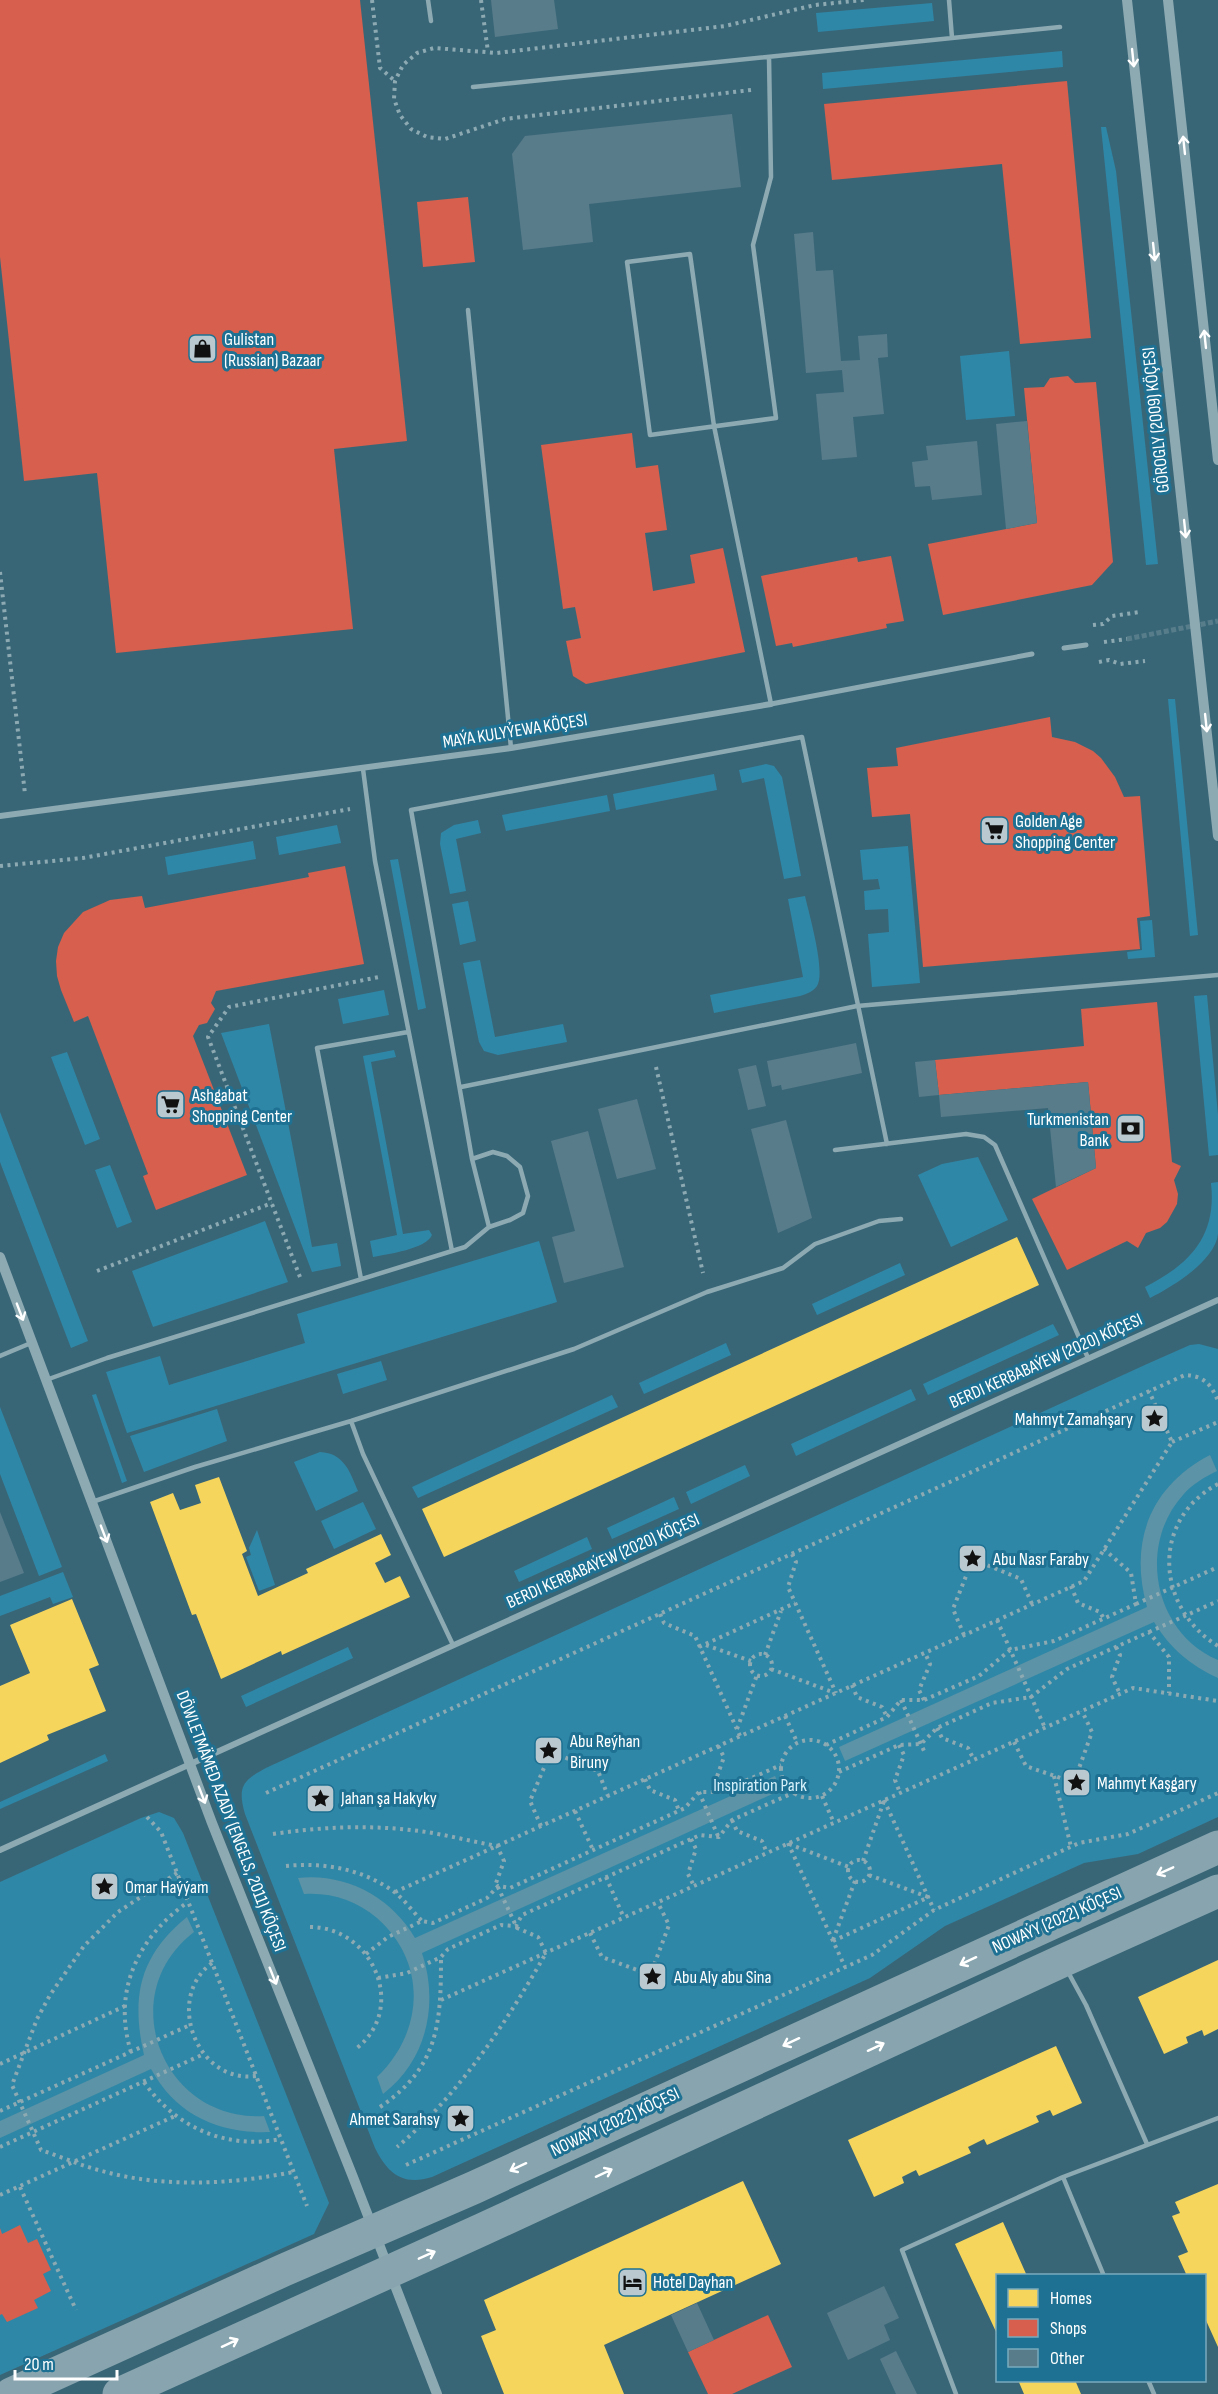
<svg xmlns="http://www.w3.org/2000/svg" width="1218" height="2394" font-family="'Sofia Sans Condensed',sans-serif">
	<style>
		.green { fill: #2f87a7 }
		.water { fill: #5c93a6 }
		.homes { fill: #f6d55c }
		.shops { fill: #d6604d }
		.building { fill: #587c8a }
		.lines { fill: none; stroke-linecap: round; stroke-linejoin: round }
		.pedestrian-tunnel { stroke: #577d8b; stroke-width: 5; stroke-dasharray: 5 2.5; stroke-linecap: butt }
		.path { stroke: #8daab3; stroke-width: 4; stroke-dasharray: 3 4.5; stroke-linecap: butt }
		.service { stroke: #8daab3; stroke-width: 4.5 }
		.pedestrian { stroke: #8daab3; stroke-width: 5 }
		.minor { stroke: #8daab3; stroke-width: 6 }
		.tertiary { stroke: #8daab3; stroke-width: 10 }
		.secondary { stroke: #88a5af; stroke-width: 33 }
		.oneway { stroke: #fff }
		.labels { text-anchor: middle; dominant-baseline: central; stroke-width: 6; stroke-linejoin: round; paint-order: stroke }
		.poi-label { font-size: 18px; fill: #fff; stroke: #1e7192; text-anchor: start }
		.street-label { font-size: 18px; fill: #fff; stroke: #1e7192 }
		.park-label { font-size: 18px; fill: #d5f0fa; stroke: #1e7192 }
	</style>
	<rect width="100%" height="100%" fill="#396677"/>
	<path class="green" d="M932 3 934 21 818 32 816 13Z
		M1062 51 1063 67 823 89 822 73Z
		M1101 127H1106L1116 171 1158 564 1146 565Z
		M1009 351 1015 416 966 420 960 356Z
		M1168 699H1175L1198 935 1190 936Z
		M766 764 774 766 782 777 801 876 784 879 764 778 742 783 739 770Z
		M714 774 717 790 616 810 613 794Z
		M607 795 610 811 506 831 502 815Z
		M478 820 481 833 456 839 466 891 450 894 440 844 441 833 454 825Z
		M337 825 341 843 279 855 276 837Z
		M253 841 256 859 168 875 165 857Z
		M908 846 920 983 872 987 868 934 889 932 888 909 865 910 864 891 880 889 878 879 863 880 860 850Z
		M398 859 426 1008 418 1010 390 860Z
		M805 896C809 914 826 972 817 986 813 992 806 994 800 996L714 1013 710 995 803 977 788 899Z
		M468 901 476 941 460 945 452 904Z
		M1152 920 1155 957 1128 959 1127 952 1142 950 1140 921Z
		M480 960 495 1037 563 1024 567 1042 498 1055 484 1051 479 1042 463 963Z
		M384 990 389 1015 343 1024 338 999Z
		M1207 995 1218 1115V1155L1209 1156 1194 996Z
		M269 1024 312 1247 337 1243 341 1266 312 1272 221 1033Z
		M394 1050 396 1057 371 1062 403 1234 429 1230 432 1235C426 1249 388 1254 373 1257L370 1241 397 1235 363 1056Z
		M67 1052 100 1139 85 1145 51 1057Z
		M0 1112 88 1341 71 1348 0 1162Z
		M978 1157 1008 1220 951 1247 918 1175 942 1164Z
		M110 1165 132 1222 117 1228 95 1170Z
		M1218 1182C1218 1199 1218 1217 1218 1234 1215 1261 1172 1287 1150 1298L1145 1287C1190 1264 1217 1236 1211 1183Z
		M265 1221 288 1282 153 1327 132 1271Z
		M539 1241 557 1302 127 1433 106 1372 160 1356 169 1385 305 1343 297 1314Z
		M900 1263 905 1275 817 1315 812 1304Z
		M1053 1324 1059 1335 928 1395 923 1384Z
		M726 1343 731 1355 644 1394 639 1383Z
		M1199 1344 1218 1349V1817L1138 1854 1084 1863 945 1926 870 1978 432 2177C403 2186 388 2174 375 2148L245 1814C237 1786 243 1780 268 1767L1147 1364 1190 1345Z
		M381 1361 387 1380 343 1394 337 1374Z
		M911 1389 916 1400 796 1456 791 1444Z
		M96 1394 127 1481 122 1483 92 1395Z
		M612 1395 618 1407 418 1498 412 1487Z
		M0 1407 62 1567 39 1576 0 1474Z
		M217 1409 227 1441 144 1472 130 1436Z
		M320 1452C344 1453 350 1472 358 1491L316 1511 294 1462Z
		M745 1465 750 1476 691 1504 686 1492Z
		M674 1497 679 1509 612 1539 607 1528Z
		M363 1502 376 1529 334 1549 321 1521Z
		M257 1530 275 1585 259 1591 246 1557 251 1555 249 1548Z
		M587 1537 592 1549 519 1582 514 1571Z
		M63 1572 73 1597 53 1604 50 1597 0 1616V1596Z
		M348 1647 353 1658 246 1707 241 1696Z
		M105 1754 108 1761 0 1809V1802Z
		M159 1812 174 1818 183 1833 329 2203 314 2234 0 2375V1882L141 1818Z"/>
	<path class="water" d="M1210 1455 1217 1471C1205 1477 1192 1484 1183 1495 1137 1546 1154 1633 1218 1660V1678C1190 1665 1170 1648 1154 1622L845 1761 839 1747 1147 1607C1129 1543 1149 1487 1210 1455Z
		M775 1776 781 1790 422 1953C439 2004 427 2060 383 2094L377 2077C424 2032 428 1963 377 1918 357 1901 331 1892 304 1894L298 1878C346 1873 391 1897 415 1938Z
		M187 1917 194 1932C112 1995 163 2122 264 2116L270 2132C219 2134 176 2115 151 2069L0 2138V2121L144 2055C131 1997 139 1956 187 1917Z"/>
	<path class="homes" d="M1017 1237 1039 1285 444 1557 422 1509Z
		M219 1477 247 1551 242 1554 258 1596 308 1573 306 1569 381 1534 391 1555 375 1563 385 1583 400 1576 410 1597 282 1655 281 1651 221 1679 196 1614 192 1615 150 1502 173 1493 180 1510 201 1503 195 1485Z
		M72 1599 99 1665 89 1669 106 1711 47 1735 49 1740 0 1763V1686L30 1673 10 1625Z
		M1218 1960V2029L1204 2036 1202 2030 1186 2037 1188 2043 1164 2054 1138 1997Z
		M1056 2046 1082 2103 1053 2116 1050 2110 1036 2116 1039 2122 987 2145 984 2139 968 2147 971 2153 919 2176 916 2170 902 2177 904 2183 874 2197 848 2140Z
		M743 2181 781 2264 604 2345 624 2394H504L481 2336 496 2330 484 2300Z
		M1218 2184V2347L1204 2316V2276H1187L1178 2256 1188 2252 1172 2216 1180 2213 1175 2202Z
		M1003 2222 1027 2276H998V2336L955 2244Z
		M1018 2380H1075L1081 2394H1024Z"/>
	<path class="shops" d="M0 0H360L407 441 334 449 353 629 116 653 97 473 24 481 0 257Z
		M1067 81 1091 338 1020 344 1002 164 832 180 824 104Z
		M468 197 475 262 423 267 417 202Z
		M1068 376 1075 383 1096 382 1113 562 1092 585 943 615 928 544 1037 523 1024 388 1044 387 1050 378Z
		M632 433 636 468 658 465 667 530 645 533 653 591 695 583 690 555 723 548 745 652 586 684 573 676 566 641 581 638 575 607 563 609 541 445Z
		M891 556 904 621 886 624 887 628 793 647 792 643 776 646 761 576 857 557 858 562Z
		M1050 717 1052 737 1075 742 1093 751 1101 758 1115 777 1124 797 1140 796 1150 916 1137 918 1140 949 923 967 910 814 872 817 867 768 898 766 896 748Z
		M345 866 364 964 216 991 211 1003 215 1009 207 1023 199 1025 193 1036 247 1175 156 1210 143 1176 148 1174 88 1016 74 1022 61 990 57 976 56 961 58 947 64 933 83 912 110 900 142 896 145 908 309 877 308 873Z
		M1157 1002 1172 1162 1181 1166 1174 1180 1178 1194 1177 1204 1167 1222 1160 1228 1146 1233 1138 1248 1127 1241 1067 1270 1032 1199 1096 1168 1088 1082 939 1095 935 1060 1084 1046 1081 1009Z
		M20 2225 28 2243 37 2239 51 2270 43 2274 51 2291 34 2300 38 2308 7 2322 2 2314 0 2315V2228L2 2234Z
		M768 2315 792 2367 732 2394H708L688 2352Z"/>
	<path class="building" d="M491 0H554L558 29 495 37Z
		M732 114 741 187 589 204 593 242 523 250 512 154 525 136Z
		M813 232 816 271 833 270 841 361 860 360 858 336 887 334 888 357 878 358 884 414 853 417 857 457 822 460 816 394 844 392 842 370 806 373 794 234Z
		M1027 421 1037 523 1006 529 996 424Z
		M977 441 982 495 932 500 930 486 915 487 912 462 928 460 926 446Z
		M856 1043 862 1073 782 1090 781 1085 772 1087 767 1061Z
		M935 1060 939 1095 1088 1082 1096 1168 1056 1187 1048 1108 941 1117 939 1095 919 1097 915 1062Z
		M756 1065 766 1106 748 1110 738 1069Z
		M637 1099 656 1169 617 1179 598 1109Z
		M786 1120 812 1218 778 1233 751 1129Z
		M588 1131 624 1267 564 1283 552 1237 575 1231 551 1141Z
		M0 1512 24 1573 0 1582Z
		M884 2286 899 2318 884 2325 890 2340 848 2360 827 2313Z
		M697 2303 714 2340 688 2352 671 2315Z
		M896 2351 917 2394H896L880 2359Z"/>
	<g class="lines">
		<path class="pedestrian-tunnel" d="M1127 639 1218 621"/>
		<path class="path" d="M372 0 380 68 395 81
			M481 0 488 52
			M751 90 505 119 445 139 427 137 411 129 400 115 394 99 395 81 403 65 417 53 434 48 497 53 725 26 815 5 864 0
			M0 572 25 794
			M1093 625 1103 624 1112 616 1140 612
			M1104 642 1127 639
			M1099 662 1109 660 1120 664 1145 661
			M0 866 83 858 350 809
			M656 1067 703 1273
			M97 1271 272 1203
			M300 1277 208 1037 229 1007 379 977
			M1172 1442 1218 1422
			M1218 1484C1150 1520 1156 1608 1218 1646
			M792 1554 796 1562 788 1587 836 1693
			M1071 1586 1078 1603 1100 1612 1104 1619
			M1136 1604 1218 1567
			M660 1614 664 1623 695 1636 740 1736
			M997 1620 1045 1728
			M1149 1632 1218 1601
			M964 1635 953 1609 968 1571 966 1558 971 1552 975 1553 982 1563 1021 1579 1032 1604
			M706 1645 751 1661
			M699 1647 795 1603
			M1116 1647 1120 1655 1112 1677 1120 1694
			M750 1665a11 11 0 1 1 22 0a11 11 0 1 1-22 0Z
			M765 1655 781 1611
			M771 1669 835 1693
			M852 1685 857 1697 882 1707 887 1717
			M901 1700 925 1753
			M924 1700 919 1690 930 1664 925 1653
			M785 1716 797 1742
			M937 1728 942 1738 968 1748 974 1760
			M737 1729 757 1675
			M781 1769a29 29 0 1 1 58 0a29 29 0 1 1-58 0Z
			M1014 1742 1026 1766 1066 1780 1068 1785 1078 1791 1082 1785 1078 1771 1092 1732 1082 1711
			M826 1745 887 1717 901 1700H924L979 1676 1010 1650 1054 1641 1136 1604 1131 1573 1104 1549
			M899 1745 904 1755 895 1780 900 1793
			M718 1746 724 1757 715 1782 720 1792
			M839 1772 899 1745 921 1744 937 1728 992 1703 1031 1697 1067 1669 1149 1632 1169 1657V1693
			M1054 1776 1071 1847
			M645 1779 650 1790 675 1800 679 1811
			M699 1792 718 1836
			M266 1793 1185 1375C1204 1376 1211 1384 1218 1401
			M822 1796 834 1823
			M884 1800 934 1910
			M575 1811 593 1850
			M147 1817 161 1832 307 2206
			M732 1820 737 1831 762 1841 767 1853
			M541 1826 530 1801 546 1763 543 1750 548 1744 556 1750 559 1755 598 1771 608 1796
			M273 1834C320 1827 365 1825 411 1830 440 1833 469 1841 497 1846L504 1861 496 1883 517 1928 538 1937 546 1953C506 2023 459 2095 397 2147
			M691 1839 696 1849 688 1874 694 1886
			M788 1843 845 1967
			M789 1844 849 1867
			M848 1871a11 11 0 1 1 22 0a11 11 0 1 1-22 0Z
			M863 1861 884 1801
			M286 1866C323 1862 362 1869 393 1891 404 1899 413 1912 422 1921
			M177 1873 118 1912 84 1946 50 1995 37 2019 12 2085 41 2150C62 2157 84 2167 106 2172 165 2188 234 2184 293 2172
			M869 1875 928 1897
			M606 1877 624 1918
			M395 1892 1084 1581 1172 1442 1149 1391
			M310 1927C372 1927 408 2007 357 2048
			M590 1933 602 1957 640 1971 644 1976 653 1982 658 1977 654 1965 669 1925 658 1903
			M833 1940 855 1881
			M833 1941 929 1897
			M366 1954 388 1937 422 1921 433 1923 487 1898 498 1886 510 1888 685 1808 699 1792H720L781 1765
			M212 1963C164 1998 197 2084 256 2076
			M378 1978 407 1973 441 1957 448 1949 501 1925 516 1926 522 1915 700 1835 719 1837 732 1820 793 1793
			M441 2000 1133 1688 1218 1701
			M131 2052C112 1991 138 1937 188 1902
			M0 2064 125 2006
			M144 2082C175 2127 226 2150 281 2139
			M380 2107C439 2067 441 2023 441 1957
			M0 2111 190 2025
			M0 2147 204 2054
			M406 2165 872 1955 934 1910 1079 1843 1128 1834 1218 1793
			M20 2187 76 2310
			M0 2195 175 2116"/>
		<path class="service" d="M428 0 431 21
			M949 0 952 38
			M769 57 771 177 753 245 776 418 650 435 627 262 690 254 714 426 771 704
			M473 87 1060 27
			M468 310 511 748
			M363 769 375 861 452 1251
			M461 1087 857 1006 1218 975
			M835 1150 966 1134 984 1137 995 1145 1088 1358
			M489 1227 472 1159 411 810 802 737 887 1144
			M361 1279 317 1048 408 1032
			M0 1356 31 1343
			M46 1380 107 1358 465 1247 489 1227 510 1220 523 1213 528 1196 520 1167 507 1156 493 1152 472 1159
			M351 1421 363 1454 453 1645
			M92 1502 195 1467 351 1421 574 1349 707 1292 783 1268 815 1244 879 1221 901 1219
			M1068 1972 1086 2005 1147 2144
			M1063 2177 1104 2276
			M1148 2380 1154 2394
			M956 2394 902 2250 1063 2177 1218 2118"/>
		<path class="pedestrian" d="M1064 648 1086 645
			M771 704 1032 654"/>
		<path class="minor" d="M0 816 511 748 771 704
			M0 1850 1218 1300"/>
		<path class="tertiary" d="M1127 0 1218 836
			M1168 0 1218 460
			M0 1257 212 1823 353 2177 437 2394"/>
		<path class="secondary" d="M11 2394 284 2270 473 2188 1218 1847
			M119 2394 481 2230 1062 1961 1218 1891"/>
	</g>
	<defs><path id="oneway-shaft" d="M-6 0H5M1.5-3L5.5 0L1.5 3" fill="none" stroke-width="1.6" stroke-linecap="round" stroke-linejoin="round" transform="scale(1.5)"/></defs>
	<g class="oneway">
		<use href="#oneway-shaft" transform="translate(1133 58) rotate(84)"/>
		<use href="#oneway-shaft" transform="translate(1184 145) rotate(-96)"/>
		<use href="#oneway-shaft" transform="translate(1154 252) rotate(84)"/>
		<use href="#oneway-shaft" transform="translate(1205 339) rotate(-96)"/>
		<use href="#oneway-shaft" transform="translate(1185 529) rotate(84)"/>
		<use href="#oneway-shaft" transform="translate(1206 723) rotate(84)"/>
		<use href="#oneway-shaft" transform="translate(20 1312) rotate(69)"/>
		<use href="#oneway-shaft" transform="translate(104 1534) rotate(69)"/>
		<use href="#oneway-shaft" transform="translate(202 1795) rotate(69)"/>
		<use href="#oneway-shaft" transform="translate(1165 1871) rotate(156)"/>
		<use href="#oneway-shaft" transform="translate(968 1961) rotate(155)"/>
		<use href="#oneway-shaft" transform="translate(273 1976) rotate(68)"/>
		<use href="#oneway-shaft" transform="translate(791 2042) rotate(155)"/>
		<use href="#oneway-shaft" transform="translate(876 2047) rotate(-25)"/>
		<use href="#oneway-shaft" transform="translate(518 2167) rotate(155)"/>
		<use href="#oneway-shaft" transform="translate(604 2173) rotate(-25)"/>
		<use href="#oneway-shaft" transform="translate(427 2255) rotate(-24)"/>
		<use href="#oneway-shaft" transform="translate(230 2343) rotate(-25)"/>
	</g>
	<defs>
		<symbol id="shop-square" viewBox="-11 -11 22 22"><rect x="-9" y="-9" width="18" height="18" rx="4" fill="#bac9cf" stroke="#1e7192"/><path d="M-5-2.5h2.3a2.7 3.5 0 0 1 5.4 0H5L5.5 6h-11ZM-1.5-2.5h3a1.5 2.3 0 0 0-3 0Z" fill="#111"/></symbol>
		<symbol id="supermarket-square" viewBox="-11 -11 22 22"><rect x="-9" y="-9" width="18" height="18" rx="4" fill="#bac9cf" stroke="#1e7192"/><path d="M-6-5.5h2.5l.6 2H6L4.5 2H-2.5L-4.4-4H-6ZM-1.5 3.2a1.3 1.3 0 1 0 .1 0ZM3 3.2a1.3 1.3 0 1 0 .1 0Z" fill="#111"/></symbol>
		<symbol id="bank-square" viewBox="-11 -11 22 22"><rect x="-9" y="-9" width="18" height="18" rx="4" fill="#bac9cf" stroke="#1e7192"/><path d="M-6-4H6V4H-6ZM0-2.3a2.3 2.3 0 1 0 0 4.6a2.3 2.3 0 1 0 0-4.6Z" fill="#111"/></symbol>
		<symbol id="sight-square" viewBox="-11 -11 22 22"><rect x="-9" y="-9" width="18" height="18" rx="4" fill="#bac9cf" stroke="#1e7192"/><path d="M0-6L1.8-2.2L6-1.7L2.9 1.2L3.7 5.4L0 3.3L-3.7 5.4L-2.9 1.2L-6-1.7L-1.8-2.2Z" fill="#111"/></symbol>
		<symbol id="hotel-square" viewBox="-11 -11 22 22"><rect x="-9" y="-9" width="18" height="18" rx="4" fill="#bac9cf" stroke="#1e7192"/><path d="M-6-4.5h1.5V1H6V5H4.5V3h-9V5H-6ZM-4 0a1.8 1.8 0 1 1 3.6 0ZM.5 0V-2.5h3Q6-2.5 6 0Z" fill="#111"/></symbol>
	</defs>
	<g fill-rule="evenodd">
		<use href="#shop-square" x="186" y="332" width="33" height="33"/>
		<use href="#supermarket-square" x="978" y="814" width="33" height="33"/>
		<use href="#supermarket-square" x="154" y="1088" width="33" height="33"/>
		<use href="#bank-square" x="1114" y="1112" width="33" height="33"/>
		<use href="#sight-square" x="1138" y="1402" width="33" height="33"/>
		<use href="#sight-square" x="956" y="1542" width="33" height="33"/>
		<use href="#sight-square" x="532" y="1734" width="33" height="33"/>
		<use href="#sight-square" x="1060" y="1766" width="33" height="33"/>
		<use href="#sight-square" x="304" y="1782" width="33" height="33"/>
		<use href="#sight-square" x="88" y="1870" width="33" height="33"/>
		<use href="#sight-square" x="636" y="1960" width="33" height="33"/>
		<use href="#sight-square" x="444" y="2102" width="33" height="33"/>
		<use href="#hotel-square" x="616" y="2266" width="33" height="33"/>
	</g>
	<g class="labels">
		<g class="poi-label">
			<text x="224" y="339">Gulistan<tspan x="224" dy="21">(Russian) Bazaar</tspan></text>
			<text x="1015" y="821">Golden Age<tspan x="1015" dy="21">Shopping Center</tspan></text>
			<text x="192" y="1095">Ashgabat<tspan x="192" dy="21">Shopping Center</tspan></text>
			<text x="1109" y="1119" text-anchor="end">Turkmenistan<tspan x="1109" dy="21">Bank</tspan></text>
			<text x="1133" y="1419" text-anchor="end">Mahmyt Zamahşary</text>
			<text x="993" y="1559">Abu Nasr Faraby</text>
			<text x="570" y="1741">Abu Reýhan<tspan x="570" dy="21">Biruny</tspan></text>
			<text x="1097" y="1783">Mahmyt Kaşgary</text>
			<text x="341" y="1798">Jahan şa Hakyky</text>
			<text x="125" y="1887">Omar Haýýam</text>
			<text x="674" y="1977">Abu Aly abu Sina</text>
			<text x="440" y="2119" text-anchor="end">Ahmet Sarahsy</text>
			<text x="653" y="2282">Hotel Dayhan</text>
		</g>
		<g class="street-label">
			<text transform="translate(1156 420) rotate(-96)">GÖROGLY (2009) KÖÇESI</text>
			<text transform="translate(515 731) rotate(-9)">MAÝA KULYÝEWA KÖÇESI</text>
			<text transform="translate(1046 1361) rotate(-24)">BERDI KERBABAÝEW (2020) KÖÇESI</text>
			<text transform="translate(603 1561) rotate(-24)">BERDI KERBABAÝEW (2020) KÖÇESI</text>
			<text transform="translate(231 1821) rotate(69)">DÖWLETMÄMED AZADY (ENGELS, 2011) KÖÇESI</text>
			<text transform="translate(1057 1920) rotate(-24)">NOWAÝY (2022) KÖÇESI</text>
			<text transform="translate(615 2122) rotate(-25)">NOWAÝY (2022) KÖÇESI</text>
		</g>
		<g class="park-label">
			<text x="760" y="1785">Inspiration Park</text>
		</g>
	</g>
	<rect x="996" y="2274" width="210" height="108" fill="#1e7192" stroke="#78aabe" stroke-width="1.5"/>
	<rect x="1008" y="2289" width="30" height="18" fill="#f6d55c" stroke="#78aabe" stroke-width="1.5"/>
	<text x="1050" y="2304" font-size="18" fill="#ffffff">Homes</text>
	<rect x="1008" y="2319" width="30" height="18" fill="#d6604d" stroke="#78aabe" stroke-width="1.5"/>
	<text x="1050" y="2334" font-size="18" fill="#ffffff">Shops</text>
	<rect x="1008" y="2349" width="30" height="18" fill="#587c8a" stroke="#78aabe" stroke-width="1.5"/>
	<text x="1050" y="2364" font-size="18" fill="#ffffff">Other</text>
	<path d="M15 2370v9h102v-9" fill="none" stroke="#ffffff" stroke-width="3"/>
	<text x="24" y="2370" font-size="18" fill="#ffffff" stroke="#1e7192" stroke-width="4.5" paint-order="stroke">20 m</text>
</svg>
